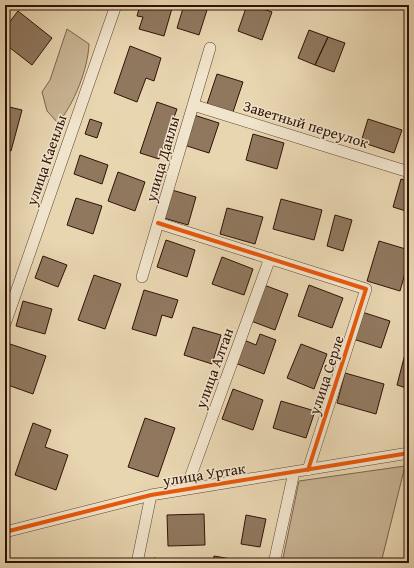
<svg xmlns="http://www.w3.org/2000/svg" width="414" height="568" font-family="'Gentium Book Plus',serif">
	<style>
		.green { fill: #c9b594; stroke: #7c644d }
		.building { fill: #90785f; stroke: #301306 }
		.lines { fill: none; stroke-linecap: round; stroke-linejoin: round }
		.minor-casing { stroke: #5e4431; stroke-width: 12 }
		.minor { stroke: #f0e4cc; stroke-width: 11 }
		.cycleway-casing { stroke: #f0e4cc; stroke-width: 6 }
		.cycleway { stroke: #e8590c; stroke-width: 4 }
		.labels { text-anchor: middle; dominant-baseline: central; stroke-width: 3; stroke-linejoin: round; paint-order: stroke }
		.street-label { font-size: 15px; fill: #301306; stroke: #f0e4cc }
	</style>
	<rect width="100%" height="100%" fill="#e8d6b1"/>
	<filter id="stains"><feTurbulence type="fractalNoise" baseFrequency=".005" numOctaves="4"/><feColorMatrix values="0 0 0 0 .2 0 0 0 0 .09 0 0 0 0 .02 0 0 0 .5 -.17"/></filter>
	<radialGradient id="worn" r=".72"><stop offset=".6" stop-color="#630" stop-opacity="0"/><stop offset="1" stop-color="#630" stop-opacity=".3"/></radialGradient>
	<path class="green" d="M67 29 89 44C88 69 74 104 58 123L47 111 42 92 50 80Z
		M405 466 381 563H282L299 481Z"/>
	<path class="building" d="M140 5H173L164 36 139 29 143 17 137 16Z
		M184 5H194L207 10 199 35 177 28Z
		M247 5H252L272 12 262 40 238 31Z
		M18 11 52 38 32 65 5 44V28Z
		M309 30 328 37 315 65 298 58Z
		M328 37 345 43 334 72 315 65Z
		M130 46 161 58 154 81 146 78 137 102 114 93Z
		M217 74 243 82 233 112 207 104Z
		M157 102 177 109 159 159 140 153Z
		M5 106 22 110 11 151 5 149Z
		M194 115 219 123 209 153 184 145Z
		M90 119 102 123 97 138 85 134Z
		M368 119 402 130 394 153 361 142Z
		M253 134 284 143 277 169 246 160Z
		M80 155 108 165 102 184 74 174Z
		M118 172 145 182 135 211 108 201Z
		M401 179 409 181V212L393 207Z
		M172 190 196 197 188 225 164 218Z
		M76 198 102 206 93 234 67 225Z
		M281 199 322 210 314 240 273 229Z
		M227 208 263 217 255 244 220 234Z
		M335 215 352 220 343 251 327 246Z
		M166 240 195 250 187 277 157 267Z
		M379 241 409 250V259L400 291 367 281Z
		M43 256 67 265 58 287 35 278Z
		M222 257 253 269 244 295 212 284Z
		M94 275 121 284 105 329 78 320Z
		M264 285 288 294 275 330 251 321Z
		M309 285 343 298 332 328 298 316Z
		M144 290 178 300 172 318 162 315 156 336 132 329Z
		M23 301 52 309 45 334 16 326Z
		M362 312 390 321 381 348 353 339Z
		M193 327 221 335 212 364 184 355Z
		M260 334 276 340 264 374 235 363 244 340 256 345Z
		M10 344 46 356 33 394 5 384V358Z
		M301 344 327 354 314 389 287 378Z
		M405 354 409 355V389L397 385Z
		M345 373 384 384 376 414 337 403Z
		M233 389 263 400 253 430 222 419Z
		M281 401 315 411 306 438 273 428Z
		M145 418 175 428 158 477 128 467Z
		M33 423 51 430 45 447 68 455 56 490 15 475Z
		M204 514 205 545 168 546 167 515Z
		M246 515 266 519 260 547 241 544Z
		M214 556 248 562 247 563H213Z
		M154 558 178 563H153Z"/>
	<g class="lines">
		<defs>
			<path id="minor" d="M193 105 409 172
				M158 223 366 289 308 470
				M142 277 210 48
				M5 324 116 5
				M186 489 270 258
				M5 532 151 495 409 453
				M137 563 151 495
				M274 563 294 472"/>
		</defs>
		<use href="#minor" class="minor-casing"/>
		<use href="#minor" class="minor"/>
		<defs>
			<path id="cycleway" d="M158 223 366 289 308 470
				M5 532 151 495 409 453"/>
		</defs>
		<use href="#cycleway" class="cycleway-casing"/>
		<use href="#cycleway" class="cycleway"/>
	</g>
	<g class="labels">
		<g class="street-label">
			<text transform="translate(306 124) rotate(17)">Заветный переулок</text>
			<text transform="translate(162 159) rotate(-74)">улица Данлы</text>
			<text transform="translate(46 160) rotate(-71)">улица Каенлы</text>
			<text transform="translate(214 368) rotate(-70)">улица Алтан</text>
			<text transform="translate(326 375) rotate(-72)">улица Серле</text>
			<text transform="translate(204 474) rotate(-9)">улица Уртак</text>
		</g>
	</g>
	<rect width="414" height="568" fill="none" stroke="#e8d6b1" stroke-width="20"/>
	<rect x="6" y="6" width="402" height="556" fill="none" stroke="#301306" stroke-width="2"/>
	<rect x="10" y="10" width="394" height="548" fill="none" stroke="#301306"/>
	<rect width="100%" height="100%" filter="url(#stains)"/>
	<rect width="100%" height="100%" fill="url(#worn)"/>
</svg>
